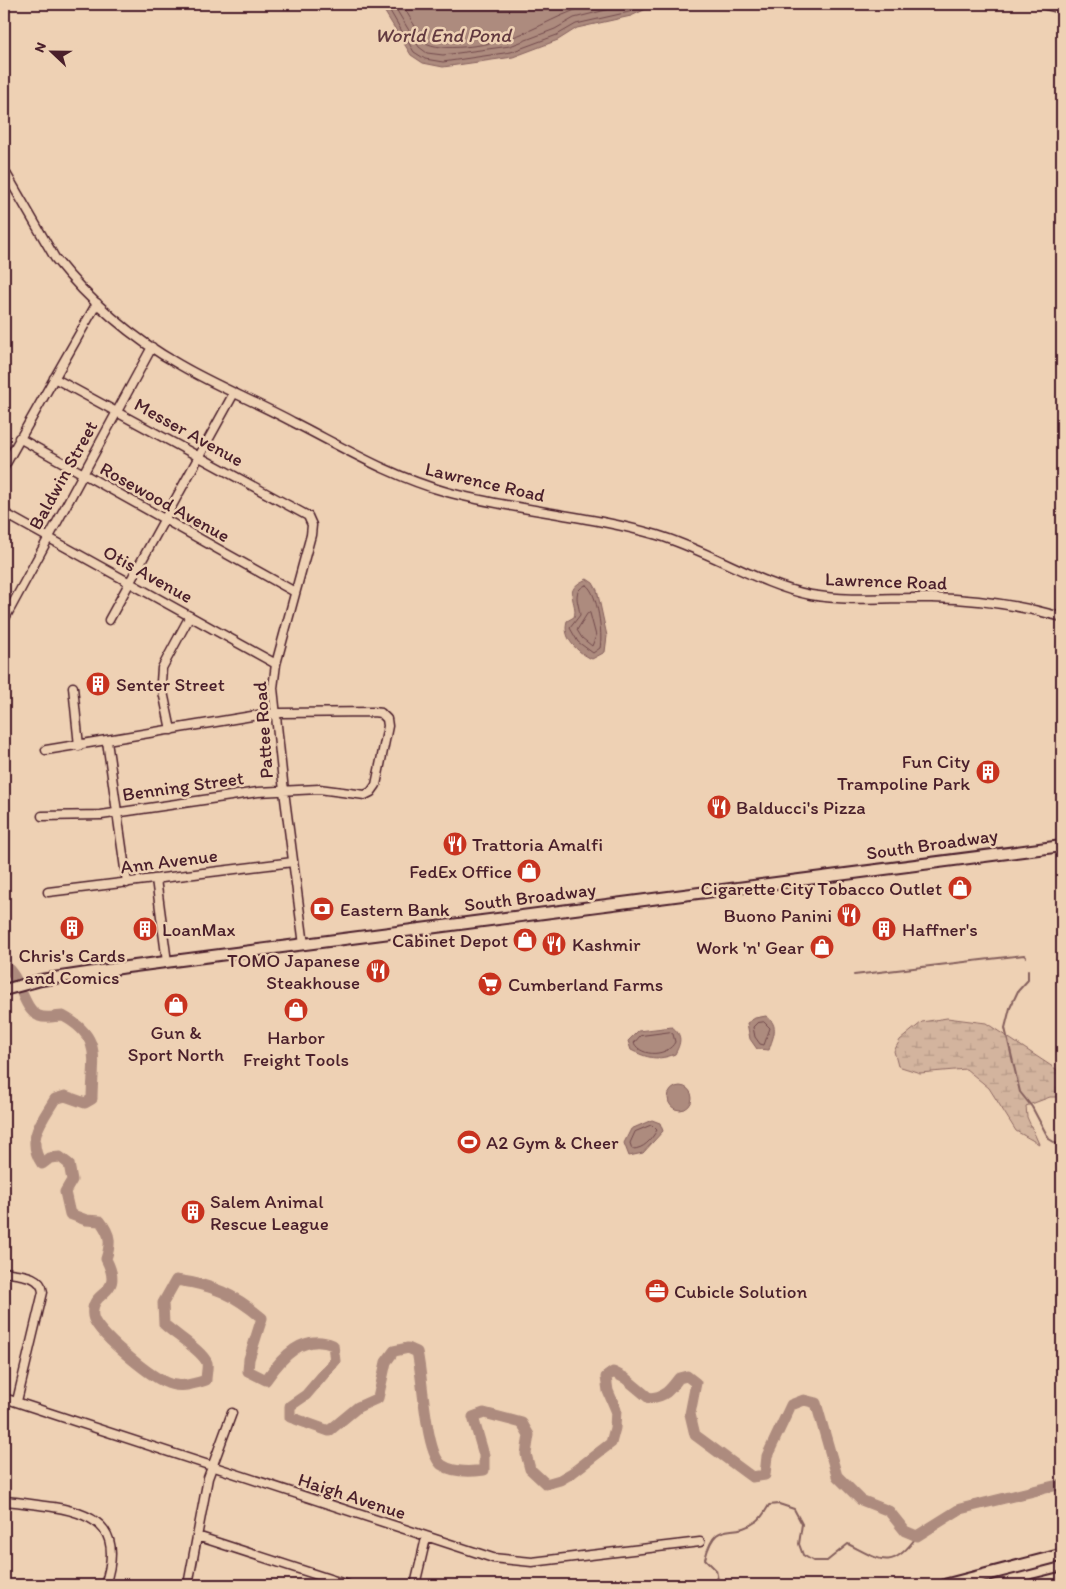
<svg xmlns="http://www.w3.org/2000/svg" width="1066" height="1589" font-family="Itim,sans-serif">
	<style>
		.wetland { fill: url(#wetland-marsh); stroke: #8e6a64 }
		.water { fill: #ad8b7e; stroke: #85605d }
		.lines { fill: none; stroke-linecap: round; stroke-linejoin: round }
		.shore { stroke: #724a4c; stroke-width: 1 }
		.stream { stroke: #85605d; stroke-width: 2 }
		.river { stroke: #ad8b7e; stroke-width: 11 }
		.minor-casing { stroke: #4a1f2b; stroke-width: 11 }
		.major-casing { stroke: #4a1f2b; stroke-width: 14 }
		.highway-casing { stroke: #4a1f2b; stroke-width: 15 }
		.minor { stroke: #eed1b4; stroke-width: 8 }
		.major { stroke: #eed1b4; stroke-width: 10 }
		.highway { stroke: #eed1b4; stroke-width: 11 }
		.labels { text-anchor: middle; dominant-baseline: central; stroke-width: 5; stroke-linejoin: round; paint-order: stroke }
		.street-label { font-size: 19px; fill: #4a1f2b; stroke: #eed1b4 }
		.poi-label { font-size: 19px; fill: #4a1f2b; stroke: #eed1b4; text-anchor: start }
		.water-label { font-size: 20px; font-style: italic; fill: #633a40; stroke: #eed1b4 }
	</style>
	<defs>
		<pattern id="wetland-marsh" width="20" height="14" patternUnits="userSpaceOnUse" patternTransform="scale(1.25)"><rect width="20" height="14" fill="#d3b49e"/><path d="M1 5h8M5 5V1M11 12h8M15 12V8" fill="none" stroke="#b79a88"/></pattern>
	</defs>
	<rect width="100%" height="100%" fill="#eed1b4"/>
	<filter id="ink" filterUnits="userSpaceOnUse"><feTurbulence type="fractalNoise" baseFrequency=".02" numOctaves="2"/><feDisplacementMap in="SourceGraphic" scale="10" xChannelSelector="R" yChannelSelector="G"/><feConvolveMatrix kernelMatrix="1 2 1 2 8 2 1 2 1" color-interpolation-filters="sRGB"/></filter>
	<g filter="url(#ink)">
		<path class="wetland" d="M947 1018 986 1023 1062 1073 1061 1097H1050L1026 1106 1027 1117 1039 1144 1016 1131 989 1088 966 1069 920 1073 898 1066 894 1051 900 1040 922 1022Z"/>
		<path class="water" d="M380 4H657L631 16 577 28 558 40 513 57 443 67 423 63 411 55Z
			M587 579 593 583 597 590 607 636 605 652 592 659C577 652 562 638 567 621L574 617C579 602 560 590 587 579Z
			M766 1016C780 1026 773 1036 769 1050L757 1049 750 1039 747 1023 755 1018Z
			M672 1027C683 1035 681 1043 675 1054 658 1061 647 1058 631 1050L628 1041 638 1031Z
			M668 1098a12 12 0 1 1 24 0a12 12 0 1 1-24 0Z
			M652 1120 660 1123 663 1131 643 1153 629 1156 624 1143 631 1129Z"/>
		<g class="lines">
			<path class="shore" d="M386 4 414 52 425 59 443 62 511 52 557 35 576 24 629 12 645 4
				M393 4 419 47 427 53 443 55 510 46 555 29 574 18 630 4
				M402 4 424 42C441 53 488 45 507 39 538 30 564 10 596 4
				M586 585C598 592 603 635 600 648L593 653 578 642 570 628 580 615C579 603 571 591 586 585Z
				M590 613 596 636 592 646 582 638 577 630 587 614Z
				M764 1022 770 1028 764 1045 760 1044 755 1037 753 1027 757 1023Z
				M670 1032 673 1034 675 1042C668 1056 642 1058 634 1043L640 1036Z
				M652 1125 657 1130C651 1140 644 1149 632 1149L630 1143 635 1132Z"/>
			<path class="stream" d="M1028 970V980L1018 991 1010 1008 1005 1028 1020 1092 1032 1107 1049 1139 1062 1147
				M854 975 1024 955 1026 957
				M719 1585 716 1570 705 1559C716 1516 731 1540 757 1521 762 1518 766 1510 769 1505L779 1504 794 1509 802 1524 799 1544 803 1555 813 1561H827L848 1544C880 1560 892 1572 917 1536"/>
			<path class="river" d="M4 965C21 976 22 1009 39 1016 47 1019 55 1016 63 1016 104 1038 92 1060 92 1099L85 1103 65 1096 55 1099C42 1121 25 1139 42 1164L50 1158 60 1157 69 1164 72 1180 65 1192 70 1214 86 1220 100 1221C111 1235 111 1243 106 1259 126 1298 89 1288 93 1316 95 1332 149 1375 165 1382 178 1389 193 1384 206 1380 206 1375 208 1367 207 1363 203 1351 174 1334 164 1324L163 1303 176 1280C213 1285 234 1294 262 1318L249 1359 248 1371 266 1380C282 1357 303 1333 333 1345L335 1361 306 1395 290 1406V1417L329 1431 358 1407 378 1398 386 1362 394 1351 408 1348 417 1352C423 1375 425 1453 442 1465 454 1473 471 1472 484 1470V1455L473 1417 484 1413 522 1423 529 1435 526 1454 530 1469 546 1484 560 1480 572 1473 611 1443 615 1428 616 1410 608 1391 606 1377 613 1372 625 1378 649 1398C665 1397 670 1390 679 1378L687 1376 696 1383 690 1414 695 1435 752 1477 765 1475 767 1456 791 1405 804 1400 816 1403 837 1476 861 1500 889 1511 905 1531 917 1536 960 1509 1062 1484"/>
			<defs>
				<path id="minor" d="M1042 4 1062 9
					M4 170 55 258C88 300 133 339 180 365 216 386 256 402 293 422 344 448 392 477 447 492 517 511 589 515 657 535 708 550 762 586 811 595 852 602 891 597 932 598 976 599 1019 605 1062 617
					M54 378 308 516 312 525 311 535 276 664 273 688 284 791 304 945
					M19 438 295 592
					M4 467 97 303
					M4 513 276 664
					M4 620 152 347
					M109 620 234 393
					M73 687 79 746
					M171 730 161 682 162 668 190 616
					M107 741 127 883
					M42 816 101 815 258 792 319 789 365 795 371 792 376 785 388 726 387 719 381 713 373 712 281 713 258 715 46 750
					M156 879 167 962
					M48 892 293 862
					M4 1272C18 1275 41 1274 43 1292L17 1401
					M4 1398 493 1558 532 1562 700 1542
					M4 1501C20 1502 37 1505 53 1507 103 1515 122 1534 105 1585
					M197 1536 348 1585
					M188 1585 208 1478 232 1413
					M415 1585 426 1538"/>
				<path id="major" d="M4 990 41 980 127 967 1062 846"/>
				<path id="highway" d="M946 1585 1062 1555
					M1034 1585 1062 1578"/>
			</defs>
			<use href="#minor" class="minor-casing"/>
			<use href="#major" class="major-casing"/>
			<use href="#highway" class="highway-casing"/>
			<use href="#minor" class="minor"/>
			<use href="#major" class="major"/>
			<use href="#highway" class="highway"/>
		</g>
	</g>
	<defs>
		<symbol id="building-disc" viewBox="-11 -11 22 22"><circle r="9.5" fill="#c8321e" stroke="#eed1b4"/><path d="M-4-6H4V6H1V3H-1V6H-4ZM-2.5-4.3h1.7v1.8h-1.7ZM.8-4.3h1.7v1.8H.8ZM-2.5-1h1.7V.8h-1.7ZM.8-1h1.7V.8H.8Z" fill="#fff"/></symbol>
		<symbol id="restaurant-disc" viewBox="-11 -11 22 22"><circle r="9.5" fill="#c8321e" stroke="#eed1b4"/><path d="M-5-6h1v4h1v-4h1v4h1v-4h1v5L-1.5 .5V6h-2V.5L-5-1ZM5-6V6H3V1.5H1.5Q1.5-4 5-6Z" fill="#fff"/></symbol>
		<symbol id="shop-disc" viewBox="-11 -11 22 22"><circle r="9.5" fill="#c8321e" stroke="#eed1b4"/><path d="M-5-2.5h2.3a2.7 3.5 0 0 1 5.4 0H5L5.5 6h-11ZM-1.5-2.5h3a1.5 2.3 0 0 0-3 0Z" fill="#fff"/></symbol>
		<symbol id="bank-disc" viewBox="-11 -11 22 22"><circle r="9.5" fill="#c8321e" stroke="#eed1b4"/><path d="M-6-4H6V4H-6ZM0-2.3a2.3 2.3 0 1 0 0 4.6a2.3 2.3 0 1 0 0-4.6Z" fill="#fff"/></symbol>
		<symbol id="supermarket-disc" viewBox="-11 -11 22 22"><circle r="9.5" fill="#c8321e" stroke="#eed1b4"/><path d="M-6-5.5h2.5l.6 2H6L4.5 2H-2.5L-4.4-4H-6ZM-1.5 3.2a1.3 1.3 0 1 0 .1 0ZM3 3.2a1.3 1.3 0 1 0 .1 0Z" fill="#fff"/></symbol>
		<symbol id="stadium-disc" viewBox="-11 -11 22 22"><circle r="9.5" fill="#c8321e" stroke="#eed1b4"/><path d="M0-5a6.5 5 0 1 0 0 10a6.5 5 0 1 0 0-10ZM-3.5-1.8h7v3.6h-7Z" fill="#fff"/></symbol>
		<symbol id="office-disc" viewBox="-11 -11 22 22"><circle r="9.5" fill="#c8321e" stroke="#eed1b4"/><path d="M-6-3h4V-5.5h4V-3h4V5H-6ZM-1-4.5V-3h2v-1.5ZM-6 0V1H6V0Z" fill="#fff"/></symbol>
	</defs>
	<g fill-rule="evenodd">
		<use href="#building-disc" x="84" y="670" width="28" height="28"/>
		<use href="#building-disc" x="974" y="758" width="28" height="28"/>
		<use href="#restaurant-disc" x="705" y="793" width="28" height="28"/>
		<use href="#restaurant-disc" x="441" y="830" width="28" height="28"/>
		<use href="#shop-disc" x="515" y="857" width="28" height="28"/>
		<use href="#shop-disc" x="946" y="874" width="28" height="28"/>
		<use href="#bank-disc" x="308" y="895" width="28" height="28"/>
		<use href="#restaurant-disc" x="835" y="901" width="28" height="28"/>
		<use href="#building-disc" x="58" y="914" width="28" height="28"/>
		<use href="#building-disc" x="131" y="915" width="28" height="28"/>
		<use href="#building-disc" x="870" y="915" width="28" height="28"/>
		<use href="#shop-disc" x="511" y="926" width="28" height="28"/>
		<use href="#restaurant-disc" x="540" y="930" width="28" height="28"/>
		<use href="#shop-disc" x="808" y="933" width="28" height="28"/>
		<use href="#restaurant-disc" x="364" y="957" width="28" height="28"/>
		<use href="#supermarket-disc" x="476" y="970" width="28" height="28"/>
		<use href="#shop-disc" x="162" y="991" width="28" height="28"/>
		<use href="#shop-disc" x="282" y="996" width="28" height="28"/>
		<use href="#stadium-disc" x="455" y="1128" width="28" height="28"/>
		<use href="#building-disc" x="179" y="1198" width="28" height="28"/>
		<use href="#office-disc" x="643" y="1277" width="28" height="28"/>
	</g>
	<g class="labels">
		<g class="street-label">
			<text transform="translate(189 432) rotate(29)">Messer Avenue</text>
			<text transform="translate(63 475) rotate(-61)">Baldwin Street</text>
			<text transform="translate(485 482) rotate(13)">Lawrence Road</text>
			<text transform="translate(165 502) rotate(29)">Rosewood Avenue</text>
			<text transform="translate(148 574) rotate(29)">Otis Avenue</text>
			<text transform="translate(886 581) rotate(2)">Lawrence Road</text>
			<text transform="translate(263 730) rotate(-94)">Pattee Road</text>
			<text transform="translate(183 786) rotate(-8)">Benning Street</text>
			<text transform="translate(932 844) rotate(-8)">South Broadway</text>
			<text transform="translate(169 861) rotate(-7)">Ann Avenue</text>
			<text transform="translate(530 897) rotate(-7)">South Broadway</text>
			<text transform="translate(352 1496) rotate(18)">Haigh Avenue</text>
		</g>
		<g class="poi-label">
			<text x="116" y="684">Senter Street</text>
			<text x="970" y="761" text-anchor="end">Fun City<tspan x="970" dy="22">Trampoline Park</tspan></text>
			<text x="736" y="807">Balducci's Pizza</text>
			<text x="472" y="844">Trattoria Amalfi</text>
			<text x="512" y="871" text-anchor="end">FedEx Office</text>
			<text x="942" y="888" text-anchor="end">Cigarette City Tobacco Outlet</text>
			<text x="340" y="909">Eastern Bank</text>
			<text x="832" y="915" text-anchor="end">Buono Panini</text>
			<text x="162" y="929">LoanMax</text>
			<text x="902" y="929">Haffner's</text>
			<text x="508" y="940" text-anchor="end">Cabinet Depot</text>
			<text x="572" y="944">Kashmir</text>
			<text x="804" y="947" text-anchor="end">Work 'n' Gear</text>
			<text x="72" y="955" text-anchor="middle">Chris's Cards<tspan x="72" dy="22">and Comics</tspan></text>
			<text x="360" y="960" text-anchor="end">TOMO Japanese<tspan x="360" dy="22">Steakhouse</tspan></text>
			<text x="508" y="984">Cumberland Farms</text>
			<text x="176" y="1032" text-anchor="middle">Gun &amp;<tspan x="176" dy="22">Sport North</tspan></text>
			<text x="296" y="1037" text-anchor="middle">Harbor<tspan x="296" dy="22">Freight Tools</tspan></text>
			<text x="486" y="1142">A2 Gym &amp; Cheer</text>
			<text x="210" y="1201">Salem Animal<tspan x="210" dy="22">Rescue League</tspan></text>
			<text x="674" y="1291">Cubicle Solution</text>
		</g>
		<g class="water-label">
			<text x="443" y="35">World End Pond</text>
		</g>
	</g>
	<rect width="1066" height="1589" fill="none" stroke="#eed1b4" stroke-width="20"/>
	<rect x="10" y="10" width="1046" height="1569" fill="none" stroke="#4a1f2b" stroke-width="2" filter="url(#ink)"/>
	<g transform="translate(52 52) rotate(292)" stroke="#eed1b4" stroke-width="4" paint-order="stroke">
	<path d="M0-4L9 19L0 12L-9 19Z" fill="#4a1f2b"/>
	<text y="-8" font-size="14" font-weight="bold" text-anchor="middle" fill="#4a1f2b">N</text>
	</g>
</svg>
